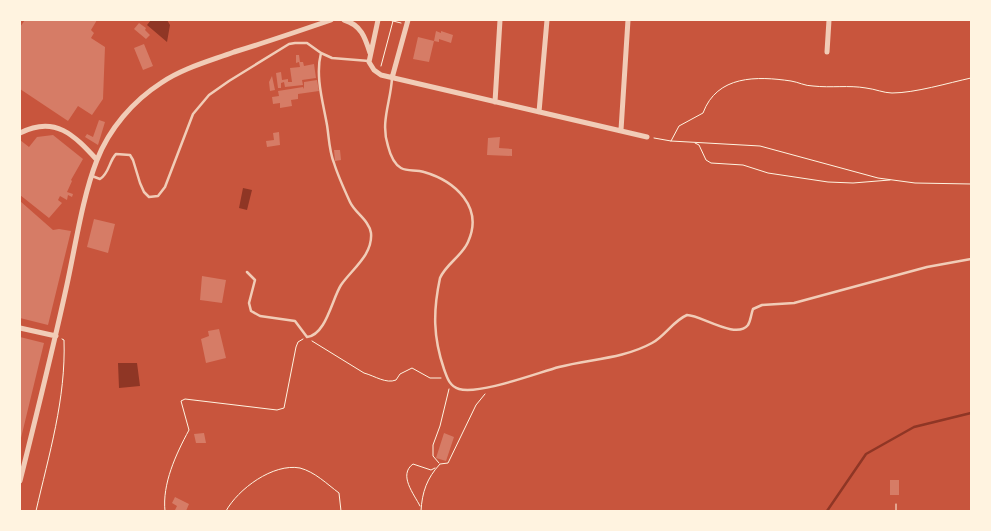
<svg xmlns="http://www.w3.org/2000/svg" width="991" height="531" font-family="'PT Sans Narrow',sans-serif">
	<style>
		.water { fill: #8f3625 }
		.lines { fill: none; stroke-linecap: round; stroke-linejoin: round }
		.stream { stroke: #8f3625; stroke-width: 2.5 }
		.building { fill: #d67c66 }
		.path { stroke: #fff3e0; stroke-width: 1 }
		.service { stroke: #f1ccb7; stroke-width: 2.5 }
		.minor { stroke: #f1ccb7; stroke-width: 5 }
	</style>
	<rect width="100%" height="100%" fill="#c8553d"/>
	<path class="water" d="M151 20H167L170 25 167 42 147 25Z
		M243 188 252 190 247 210 239 208Z
		M118 363H137L140 386 119 388Z"/>
	<g class="lines">
		<path class="stream" d="M827 511 866 454 914 427 971 413"/>
	</g>
	<path class="building" d="M25 20H97L91 30 94 33 91 38 105 47 103 99 92 115 78 106 68 121 20 89V27Z
		M139 23 146 28 145 30 150 35 146 39 134 29Z
		M436 31 441 33V31L453 35 451 43 439 39V42L434 41Z
		M418 37 434 41 429 62 413 59Z
		M144 44 153 66 143 70 134 48Z
		M296 55H299L300 62H303L304 66 314 64 316 78 302 80 303 85 285 87 284 82 281 83V88H278L276 73 281 72 282 80 288 79V82H292L290 68 300 67 299 62 296 63Z
		M272 76 275 90 270 91 269 82Z
		M317 80 319 91 298 94V99L291 100 292 106 280 108V103L273 104 272 97 279 96 278 91 303 87 304 89V82Z
		M99 120 105 122 98 145 85 137 87 134 93 137Z
		M279 132 280 145 267 147 266 141 274 140 273 133Z
		M53 135 83 159 71 180 72 181 67 192 73 194 72 197 68 195 67 200 60 196 58 200 62 203 49 218 20 195V140L29 147 37 137Z
		M500 137 499 148 512 149V156L487 155 488 138Z
		M334 150H340L341 160 335 161Z
		M20 201 53 230 59 229 71 231 48 325 20 318Z
		M94 219 115 224 108 253 87 247Z
		M202 276 226 280 222 303 200 300Z
		M219 329 226 358 206 363 201 339 209 336 208 331Z
		M20 337 44 343 21 438H20Z
		M204 433 206 443H196L194 434Z
		M444 433 454 437 446 461 436 458Z
		M890 480H899V495H890Z
		M175 497 189 504 186 511 175 510 177 506 172 503Z"/>
	<g class="lines">
		<path class="path" d="M389 20 401 23
			M381 66 393 21
			M654 138 671 141 760 146 878 178 915 183 971 184
			M671 141 679 126 703 113C717 75 757 76 791 81 798 82 805 86 813 86 831 88 849 85 866 88 875 89 884 93 892 93 915 93 948 83 971 78
			M695 143 699 145 706 160 711 163 743 165 768 173 828 182 853 183 890 180
			M312 341 364 373C375 376 386 384 396 380L400 374 412 368 430 378H441
			M439 463 433 456V445L440 426 449 389
			M896 504V511
			M420 506C414 494 398 475 413 464L431 470 435 468
			M36 511C49 454 66 399 64 340L62 339
			M165 511C162 484 176 454 189 430L181 401 185 399 277 410 284 408 296 347 298 342 303 339
			M226 511C238 489 273 463 300 468 315 472 327 484 339 493L341 511
			M421 511C422 492 427 478 440 464L448 463 476 405 485 394"/>
		<path class="service" d="M392 78C391 101 380 122 388 146 390 154 394 164 401 168 408 172 416 169 424 172 455 181 484 207 468 242 462 256 446 264 440 278 433 311 433 337 444 369 447 377 449 386 459 389 479 395 537 373 559 367 589 359 623 359 652 343 665 336 673 321 687 315 701 315 736 340 748 325 751 320 751 314 753 309L762 305 794 303 927 267 971 259
			M92 176 100 179C109 174 109 161 116 154L130 155 133 160 140 183 144 192 149 197 158 196 165 187 193 114 209 95 229 81 289 44 295 43H307L321 53 332 58 369 61
			M247 272 255 280 249 303 251 311 260 316 295 321 307 337C326 335 332 299 341 285 352 269 373 255 371 233 369 220 355 213 350 202 344 189 338 176 334 163 329 151 329 137 327 125 323 102 315 76 321 53"/>
		<path class="minor" d="M344 20C361 25 365 37 370 53
			M378 20 369 62 374 70 381 75 647 137
			M827 52 829 20
			M392 78 408 20
			M495 102 500 20
			M539 112 547 20
			M621 130 628 20
			M20 133C55 115 74 135 97 160
			M20 328 56 336
			M20 481C36 417 52 353 66 289 75 249 82 198 97 160 109 129 133 101 161 83 183 68 210 61 234 52 267 42 299 31 331 20"/>
	</g>
	<rect width="991" height="531" fill="none" stroke="#fff3e0" stroke-width="42"/>
</svg>
